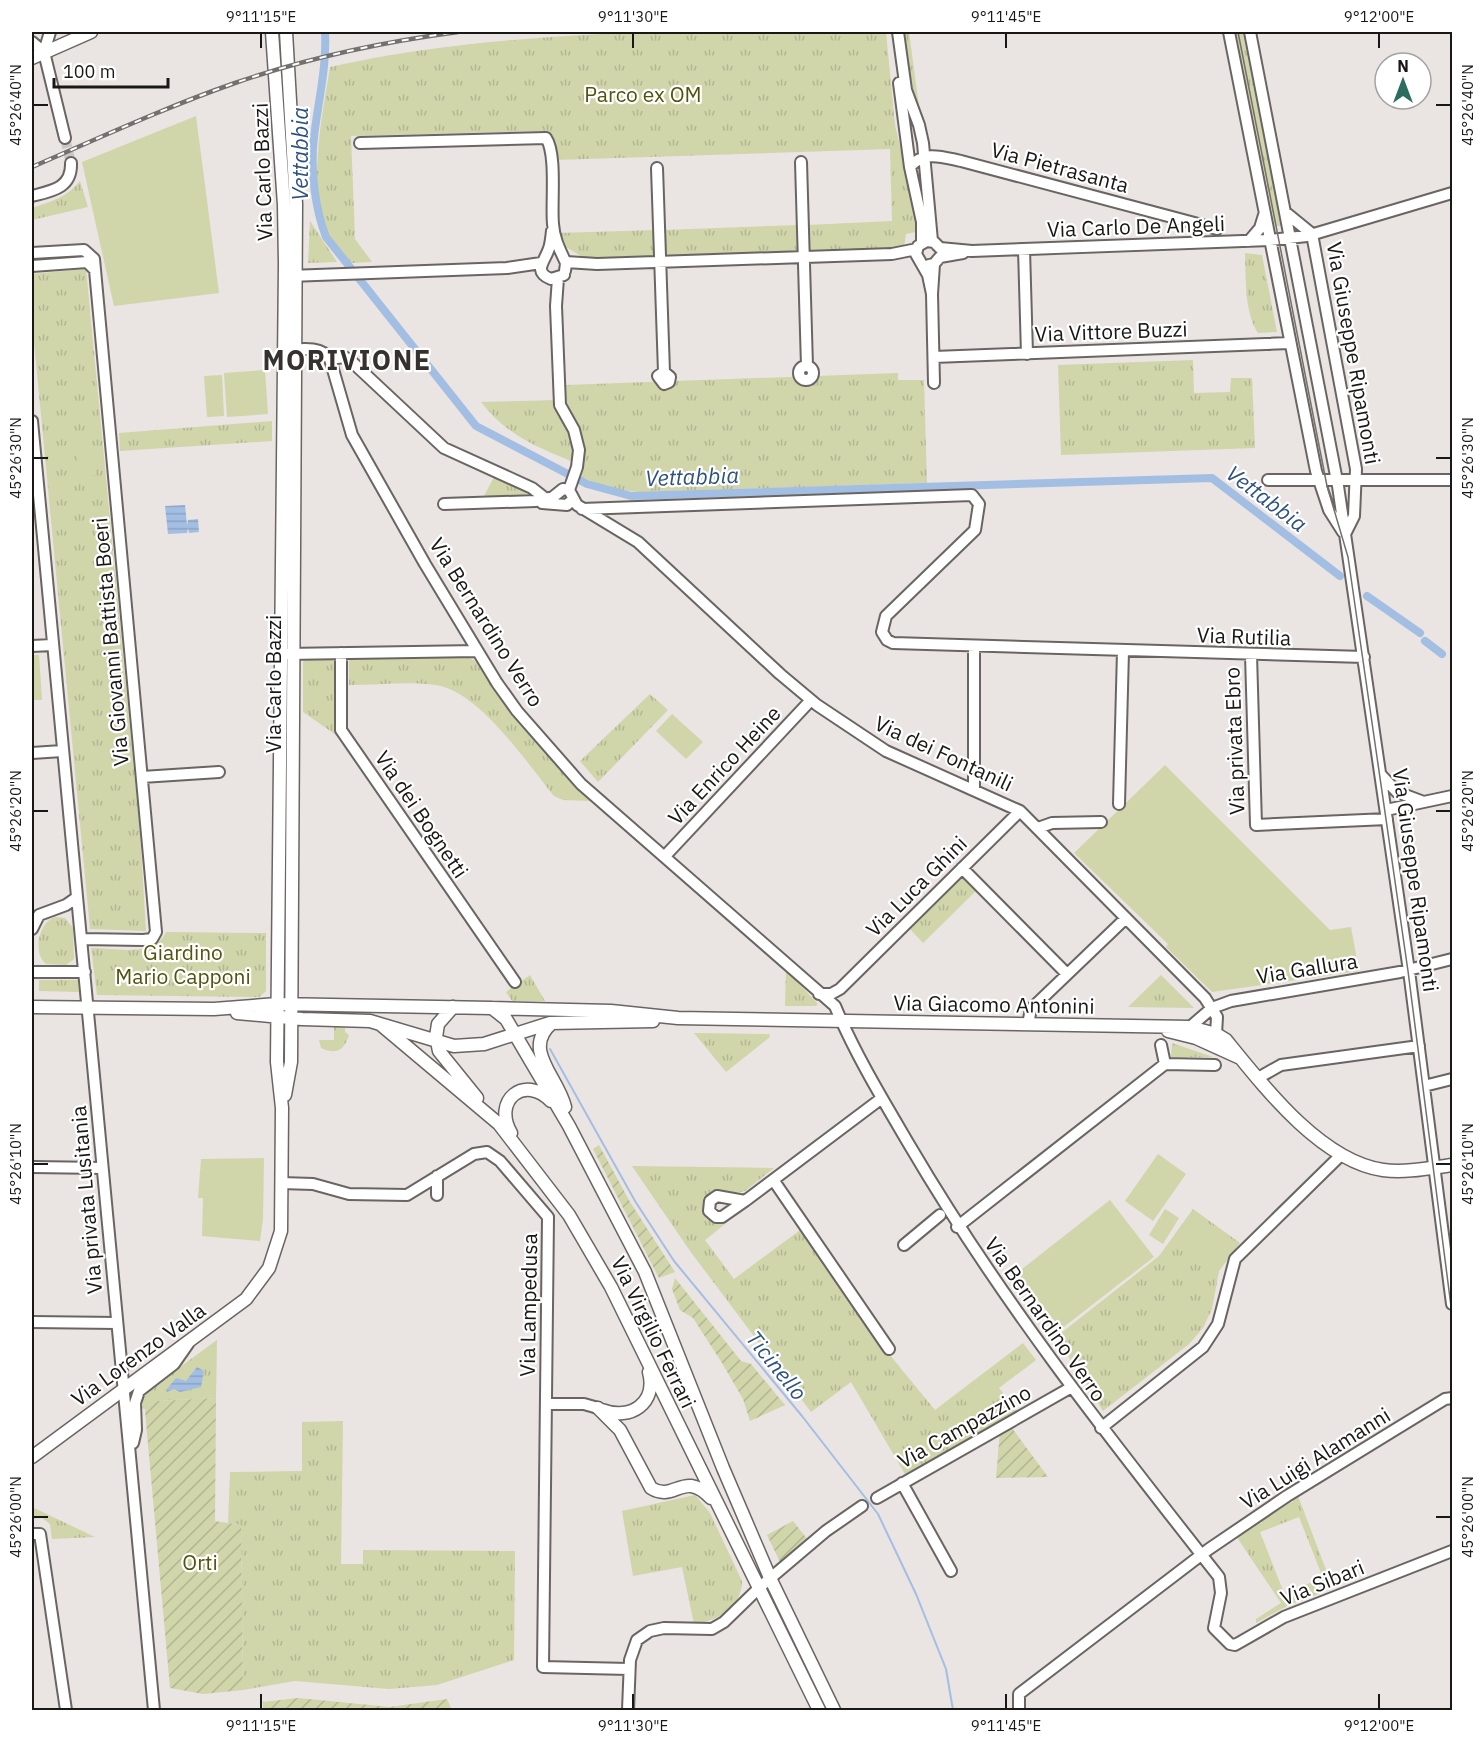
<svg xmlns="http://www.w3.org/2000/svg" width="1484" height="1742" font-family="'IBM Plex Sans',sans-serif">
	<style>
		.grass { fill: url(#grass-tufts); fill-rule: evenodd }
		.garden { fill: url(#garden-furrows) }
		.pitch { fill: #d0d5aa }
		.water { fill: url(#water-rules) }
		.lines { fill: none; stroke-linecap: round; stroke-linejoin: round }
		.stream { stroke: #a3bee3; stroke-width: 2 }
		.canal { stroke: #a3bee3; stroke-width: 8 }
		.minor-tunnel { stroke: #cbc5c4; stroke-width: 10; stroke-dasharray: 10 5; stroke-linecap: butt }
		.minor-casing { stroke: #6a6563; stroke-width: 14 }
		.major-casing { stroke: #6a6563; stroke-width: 15 }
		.minor { stroke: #fff; stroke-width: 10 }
		.major { stroke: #fff; stroke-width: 12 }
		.tram { stroke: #73706e; stroke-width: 1.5 }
		.rail-casing { stroke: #73706e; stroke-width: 4.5 }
		.rail { stroke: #fff; stroke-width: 2; stroke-dasharray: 7; stroke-linecap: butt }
		.ticks { fill: none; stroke: #1a1817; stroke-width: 2 }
		.labels { text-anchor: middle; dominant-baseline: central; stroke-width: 4.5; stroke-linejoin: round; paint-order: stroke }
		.park-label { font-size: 21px; fill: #50540c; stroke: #fff }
		.street-label { font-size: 21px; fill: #1a1817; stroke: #fff }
		.water-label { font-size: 22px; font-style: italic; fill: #2d5281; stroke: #fff }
		.district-label { font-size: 27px; font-weight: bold; letter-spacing: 1.5px; fill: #34312f; stroke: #fff }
		.neatline { fill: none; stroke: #1a1817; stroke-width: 2 }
		.ticks-label { font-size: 15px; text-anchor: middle; fill: #1a1817 }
	</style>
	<defs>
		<pattern id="grass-tufts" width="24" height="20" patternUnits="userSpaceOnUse" patternTransform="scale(1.5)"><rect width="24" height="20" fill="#d0d5aa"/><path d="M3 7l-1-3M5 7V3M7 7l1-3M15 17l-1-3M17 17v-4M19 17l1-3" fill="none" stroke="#b2b692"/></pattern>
		<pattern id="garden-furrows" width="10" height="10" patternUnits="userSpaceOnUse" patternTransform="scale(1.5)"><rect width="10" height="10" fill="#d0d5aa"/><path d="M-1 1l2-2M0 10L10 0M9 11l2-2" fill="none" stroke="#b2b692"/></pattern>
		<pattern id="water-rules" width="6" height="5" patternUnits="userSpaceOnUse" patternTransform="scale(1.5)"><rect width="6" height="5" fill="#a3bee3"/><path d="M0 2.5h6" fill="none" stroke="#8ca3c2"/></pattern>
	</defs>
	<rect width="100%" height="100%" fill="#eae4e2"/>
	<path class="grass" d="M641 32H886L895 125 920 231 906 234 904 247 810 251 807 225 892 221 890 149 555 160C555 146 555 135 540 131L351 136 355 239 372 262 351 263C342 252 332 241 326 229 307 189 323 110 330 67 433 44 535 37 641 32Z
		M902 32H909L921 121 912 99Z
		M1236 32H1245L1283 226H1275Z
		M80 181 88 207 32 220V208C52 201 66 198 80 181Z
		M310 221 337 262 308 263Z
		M799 225 798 251 793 253 671 257 666 255 664 230Z
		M656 230 655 256 650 258 588 260 559 243 558 233Z
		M1245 253 1262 255 1277 332 1258 333C1244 312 1246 277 1245 253Z
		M86 269 140 832 146 931 90 929 34 342 32 274Z
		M1193 360 1194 393 1230 392 1231 378H1252L1255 448 1061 455 1058 365Z
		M898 373V380H924L927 483 638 492 611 489 581 477 582 466C541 448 510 439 481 402L566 400V385Z
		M272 421V441L120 451 119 433Z
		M494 477 533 493 531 496 483 498Z
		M465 656C487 663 496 690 510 707 535 740 561 776 593 801L563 800 554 796C526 762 480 692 436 685 409 681 377 685 349 685V661L351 658Z
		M307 658H332L334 662 336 735 303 712V662Z
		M650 694 668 710 598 782 580 761Z
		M964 874 978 889 923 943 910 929Z
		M55 917 65 918 73 928 74 959 66 965 46 964C32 953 39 922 55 917Z
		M166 932 266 933V991L259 997 97 995 91 948C115 948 155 958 166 932Z
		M786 970 818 1004 816 1006H785Z
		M530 975 545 1001H512L506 992Z
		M1161 975 1194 1008 1128 1007Z
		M39 980H78L79 992 39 991Z
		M334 1027H345V1032L349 1035C344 1051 336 1055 321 1048L319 1040H334Z
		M694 1033 769 1034 770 1037 726 1072Z
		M1172 1043 1213 1057H1171Z
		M632 1166 774 1168 745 1191 736 1193 712 1190 703 1201 704 1212 709 1218 729 1221 705 1240 734 1279 803 1228 889 1354 935 1410 1023 1343 1036 1360 999 1388 1019 1414 917 1472 905 1474 851 1382 811 1412 690 1251Z
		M1193 1209 1240 1243 1219 1271 1212 1309 1203 1328 1189 1344 1103 1411 1056 1337 1159 1256Z
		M217 1340 216 1398 158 1401 146 1410 142 1408 143 1397 150 1389Z
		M343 1421 341 1564H363V1550L515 1551 514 1660 437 1685 389 1689 295 1681 243 1690 241 1525 228 1523 230 1472 302 1471V1422Z
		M695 1495 710 1513 742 1581C742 1607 717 1621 694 1624L682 1567 633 1576 622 1511Z
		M1298 1496 1333 1588 1323 1589V1592L1296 1603 1288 1602 1289 1605 1256 1623V1619L1281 1603 1236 1536 1253 1524 1262 1523 1261 1519 1286 1503 1293 1502V1500ZM1299 1517 1323 1578 1284 1593 1260 1532Z
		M32 1507 95 1537 52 1539 50 1524 42 1518 32 1519Z"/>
	<path class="garden" d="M599 1145 630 1202 675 1272 659 1278 593 1149Z
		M675 1278 741 1361 751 1364 785 1405 750 1421 743 1399 722 1363 693 1318 680 1310 672 1289Z
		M216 1398 215 1521 241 1525 243 1690 203 1694 170 1688 145 1411 151 1404 158 1401Z
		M1009 1424 1048 1477 996 1478 1000 1430Z
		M793 1521 808 1540 781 1564 767 1535Z
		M298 1698 390 1707 447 1699 451 1708 444 1710H265L263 1708V1702Z"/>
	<path class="pitch" d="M196 116 219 293 114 306 82 162Z
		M265 370 268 414 227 417 224 373Z
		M222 375 224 416 207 417 204 376Z
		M94 448 96 475 78 476 76 449Z
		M32 655H39L42 700H32Z
		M672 714 703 742 686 759 656 731Z
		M1165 765 1330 930 1351 927 1359 971 1212 992 1166 947 1168 944 1074 853Z
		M1158 1154 1186 1174 1153 1221 1125 1201Z
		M264 1158 263 1219 260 1241 202 1236 203 1198H198L201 1159Z
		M1110 1200 1154 1257 1061 1329 1017 1273Z
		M1165 1209 1179 1218 1163 1244 1149 1235Z
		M1193 1213 1233 1240 1214 1267 1174 1240Z
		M1171 1294 1200 1313 1189 1330 1160 1312Z
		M984 1378 997 1395 974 1413 961 1395Z"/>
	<path class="water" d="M185 505 187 525 188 520 198 519 199 532 189 533 188 528 187 533 168 534 165 506Z
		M197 1367 204 1371 201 1387 180 1392 174 1389 167 1392 166 1390 176 1378 186 1381Z"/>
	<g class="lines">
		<path class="stream" d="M550 1049 635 1201 674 1261 802 1416 878 1514 916 1594 946 1669 953 1710"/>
		<path class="canal" d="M325 32C327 67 318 102 314 137 310 168 315 209 326 237L476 426 587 484 631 496 1212 478 1340 576
			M1367 596 1420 633
			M1425 641 1442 654"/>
		<path class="minor-tunnel" d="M65 138 71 163"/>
		<defs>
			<path id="minor" d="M898 32 906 90 919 125 923 143 932 241
				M1229 32 1316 471 1329 510 1343 532
				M1250 32 1338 486 1409 971 1452 1304
				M32 42 44 52
				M44 52 65 138
				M44 52 50 32
				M899 83 910 167 922 222V242
				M360 143 546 138C557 154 551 203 553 224 554 239 560 250 566 263L565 271
				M801 162 807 366
				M910 167C924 150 942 157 961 161L1217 229
				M657 168 664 372 670 377 669 382 664 384 658 376 664 372
				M32 196C52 191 72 188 71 163
				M1285 212 1312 234
				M552 231C551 238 551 245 548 251 544 262 533 272 551 279L564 275
				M1312 234 1356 469 1354 516 1345 534
				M1249 241 1260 228 1264 215
				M1024 249 1027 354
				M32 253 84 250 94 259 156 932 152 939 143 940 82 939
				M566 262 597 264 892 254 917 249
				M934 264 932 294 934 383
				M929 265 934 264 940 257 963 253
				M32 266 87 262 95 270
				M289 276 507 268 541 263
				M558 278 556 306 560 405 574 430 579 450 577 467 569 490
				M932 294 928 275 916 254 918 246 927 241 934 242 940 248 972 251 1270 240 1307 236 1452 193
				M287 350C302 349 321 346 330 359L352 435 425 564 497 683 517 711 581 784 835 1006
				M934 357 1290 343
				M330 359 344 357 350 360 444 448 532 488 546 499
				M799 373a7 7 0 1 1 14 0a7 7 0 1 1-14 0Z
				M32 421 154 1710
				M1268 480H1452
				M569 490 577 505 638 542 780 674 817 705 886 751 1020 811 1205 998 1217 1017 1216 1034
				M542 503 567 505 573 499
				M444 504 536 501 553 497 563 489 569 490
				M582 509 972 495 979 504 975 530 886 616 882 632 887 640 893 643 1364 657
				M32 646 52 645
				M341 653V730L515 982
				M286 654 477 651
				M1251 655 1256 825 1387 819
				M32 753 62 751
				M1381 775 1397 792 1421 801
				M142 777 219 772
				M974 789V646
				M1119 804 1123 651
				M1386 810 1452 796
				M1038 828 1052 823 1101 822
				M665 856 811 700
				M962 868 1067 974
				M32 929 39 915 66 905 76 898
				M32 972H85
				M819 994H831L840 989 1020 811
				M835 1006C855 1054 883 1100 910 1146 1001 1301 1108 1436 1219 1577L1221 1593 1214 1628 1230 1644 1235 1645 1284 1617 1452 1551
				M1028 1024 1031 1009 1126 918
				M1190 1027 1212 1008 1231 1001 1400 972 1452 959
				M1161 1045 1165 1064
				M1165 1064 1215 1065
				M1258 1078 1281 1065 1419 1046
				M1424 1086 1452 1079
				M32 1167 102 1168
				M437 1176V1195
				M774 1181 889 1349
				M281 1183 313 1184 349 1194 407 1195 474 1154 487 1152 500 1161 548 1217 543 1667 629 1669
				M717 1196 745 1201 722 1217H716L709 1211 710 1201Z
				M745 1201 882 1098
				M957 1227 1165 1064
				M904 1245 940 1215
				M32 1322 117 1323
				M546 1404H584L598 1408
				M1101 1428 1203 1347 1218 1324 1235 1259 1340 1156
				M133 1443 136 1430 135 1403 139 1391 174 1364 188 1344
				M902 1483 951 1571
				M877 1498 1070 1388
				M32 1534H40L66 1710
				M628 1710 630 1660 637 1640 650 1631 664 1628 712 1629 724 1622 760 1587 826 1531 862 1506
				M1019 1710V1694L1209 1549 1287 1496 1445 1399 1452 1398"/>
			<path id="major" d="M32 58 91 32
				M32 1007 214 1009 277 1004 491 1008 611 1011 678 1018 1190 1027 1216 1034 1226 1040C1264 1087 1321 1161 1383 1170 1406 1173 1430 1168 1452 1165
				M453 1007 438 1024 436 1037 439 1051 477 1098
				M492 1008 506 1019 569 1126 645 1272 723 1468 771 1580 834 1710
				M237 1013 302 1019 370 1021 454 1046 484 1044 550 1023 653 1021
				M552 1023C521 1049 558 1077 565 1107
				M380 1024 499 1124 569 1215 611 1287 819 1710
				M1168 1031 1196 1038 1238 1057
				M285 1095 291 1062 296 204 286 32
				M511 1133C492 1100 525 1074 551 1101
				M598 1408 620 1430 651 1488C675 1503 683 1469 711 1498
				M602 1410C631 1421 657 1403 649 1372
				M32 1457 246 1299 269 1268 281 1231 282 1108 277 1062 285 264 284 205 272 32"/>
		</defs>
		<use href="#minor" class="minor-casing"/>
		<use href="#major" class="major-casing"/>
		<use href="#minor" class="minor"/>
		<use href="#major" class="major"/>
		<path class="tram" d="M1238 32 1327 486 1348 557 1408 971 1452 1314"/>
		<defs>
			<path id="rail" d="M32 167C99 138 166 107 235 83 307 58 382 42 458 32"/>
		</defs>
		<use href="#rail" class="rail-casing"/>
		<use href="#rail" class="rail"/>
	</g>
	<path class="ticks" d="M261 33V48M633 33V48M1006 33V48M1379 33V48M33 105H48M1436 105H1451M33 458H48M1436 458H1451M33 811H48M1436 811H1451M33 1164H48M1436 1164H1451M33 1517H48M1436 1517H1451M261 1694V1709M633 1694V1709M1006 1694V1709M1379 1694V1709"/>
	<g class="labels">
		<g class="park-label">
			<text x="643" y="94">Parco ex OM</text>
			<text x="183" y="952">Giardino<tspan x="183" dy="24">Mario Capponi</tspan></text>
			<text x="200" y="1562">Orti</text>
		</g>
		<g class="street-label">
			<text transform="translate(1060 167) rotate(15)">Via Pietrasanta</text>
			<text transform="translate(262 172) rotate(-92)">Via Carlo Bazzi</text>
			<text transform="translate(1136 226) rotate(-2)">Via Carlo De Angeli</text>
			<text transform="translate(1111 331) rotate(-2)">Via Vittore Buzzi</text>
			<text transform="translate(1354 353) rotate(80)">Via Giuseppe Ripamonti</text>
			<text transform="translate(487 622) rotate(58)">Via Bernardino Verro</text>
			<text transform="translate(1244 636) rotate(2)">Via Rutilia</text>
			<text transform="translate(110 642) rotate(-95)">Via Giovanni Battista Boeri</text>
			<text transform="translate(273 684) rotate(-90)">Via Carlo Bazzi</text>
			<text transform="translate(1234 741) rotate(-92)">Via privata Ebro</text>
			<text transform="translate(944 753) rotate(25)">Via dei Fontanili</text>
			<text transform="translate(724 765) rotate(-47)">Via Enrico Heine</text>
			<text transform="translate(422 814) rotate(56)">Via dei Bognetti</text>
			<text transform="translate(1416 880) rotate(82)">Via Giuseppe Ripamonti</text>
			<text transform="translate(916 886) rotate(-45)">Via Luca Ghini</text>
			<text transform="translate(1307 968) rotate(-9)">Via Gallura</text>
			<text transform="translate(994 1004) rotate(1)">Via Giacomo Antonini</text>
			<text transform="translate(86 1200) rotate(-95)">Via privata Lusitania</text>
			<text transform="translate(528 1305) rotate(-89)">Via Lampedusa</text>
			<text transform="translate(1046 1319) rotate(55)">Via Bernardino Verro</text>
			<text transform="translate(654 1332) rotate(64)">Via Virgilio Ferrari</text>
			<text transform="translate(138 1354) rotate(-36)">Via Lorenzo Valla</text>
			<text transform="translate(964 1426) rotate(-29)">Via Campazzino</text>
			<text transform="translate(1315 1458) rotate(-32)">Via Luigi Alamanni</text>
			<text transform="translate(1322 1582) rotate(-22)">Via Sibari</text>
		</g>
		<g class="water-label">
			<text transform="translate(299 154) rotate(-90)">Vettabbia</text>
			<text transform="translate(692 476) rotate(-2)">Vettabbia</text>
			<text transform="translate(1267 498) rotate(37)">Vettabbia</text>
			<text transform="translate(777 1365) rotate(51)">Ticinello</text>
		</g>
		<g class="district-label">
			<text x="347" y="359">MORIVIONE</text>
		</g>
	</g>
	<rect width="1484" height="1742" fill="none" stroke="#ffffff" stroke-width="66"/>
	<g transform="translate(1403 81)"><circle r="28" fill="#ffffff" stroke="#a3a3a2" stroke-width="1.5"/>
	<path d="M0-4.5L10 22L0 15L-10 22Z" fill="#2b6e5f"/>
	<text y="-9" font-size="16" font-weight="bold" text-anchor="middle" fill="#1a1817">N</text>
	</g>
	<path d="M54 78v9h114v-9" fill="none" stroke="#1a1817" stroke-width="3"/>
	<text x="63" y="78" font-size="18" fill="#1a1817" stroke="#ffffff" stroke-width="4.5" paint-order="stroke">100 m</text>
	<rect x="33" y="33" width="1418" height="1676" class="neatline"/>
	<g class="ticks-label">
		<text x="261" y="22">9°11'15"E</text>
		<text x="633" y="22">9°11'30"E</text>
		<text x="1006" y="22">9°11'45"E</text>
		<text x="1379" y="22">9°12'00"E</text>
		<text transform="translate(16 105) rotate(-90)" y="5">45°26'40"N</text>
		<text transform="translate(1468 105) rotate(-90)" y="5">45°26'40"N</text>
		<text transform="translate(16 458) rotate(-90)" y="5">45°26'30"N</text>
		<text transform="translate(1468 458) rotate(-90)" y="5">45°26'30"N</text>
		<text transform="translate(16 811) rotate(-90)" y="5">45°26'20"N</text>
		<text transform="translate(1468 811) rotate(-90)" y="5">45°26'20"N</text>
		<text transform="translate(16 1164) rotate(-90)" y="5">45°26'10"N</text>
		<text transform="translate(1468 1164) rotate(-90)" y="5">45°26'10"N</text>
		<text transform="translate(16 1517) rotate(-90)" y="5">45°26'00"N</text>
		<text transform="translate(1468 1517) rotate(-90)" y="5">45°26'00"N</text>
		<text x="261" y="1731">9°11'15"E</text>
		<text x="633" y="1731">9°11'30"E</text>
		<text x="1006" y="1731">9°11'45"E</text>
		<text x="1379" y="1731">9°12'00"E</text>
	</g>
</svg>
